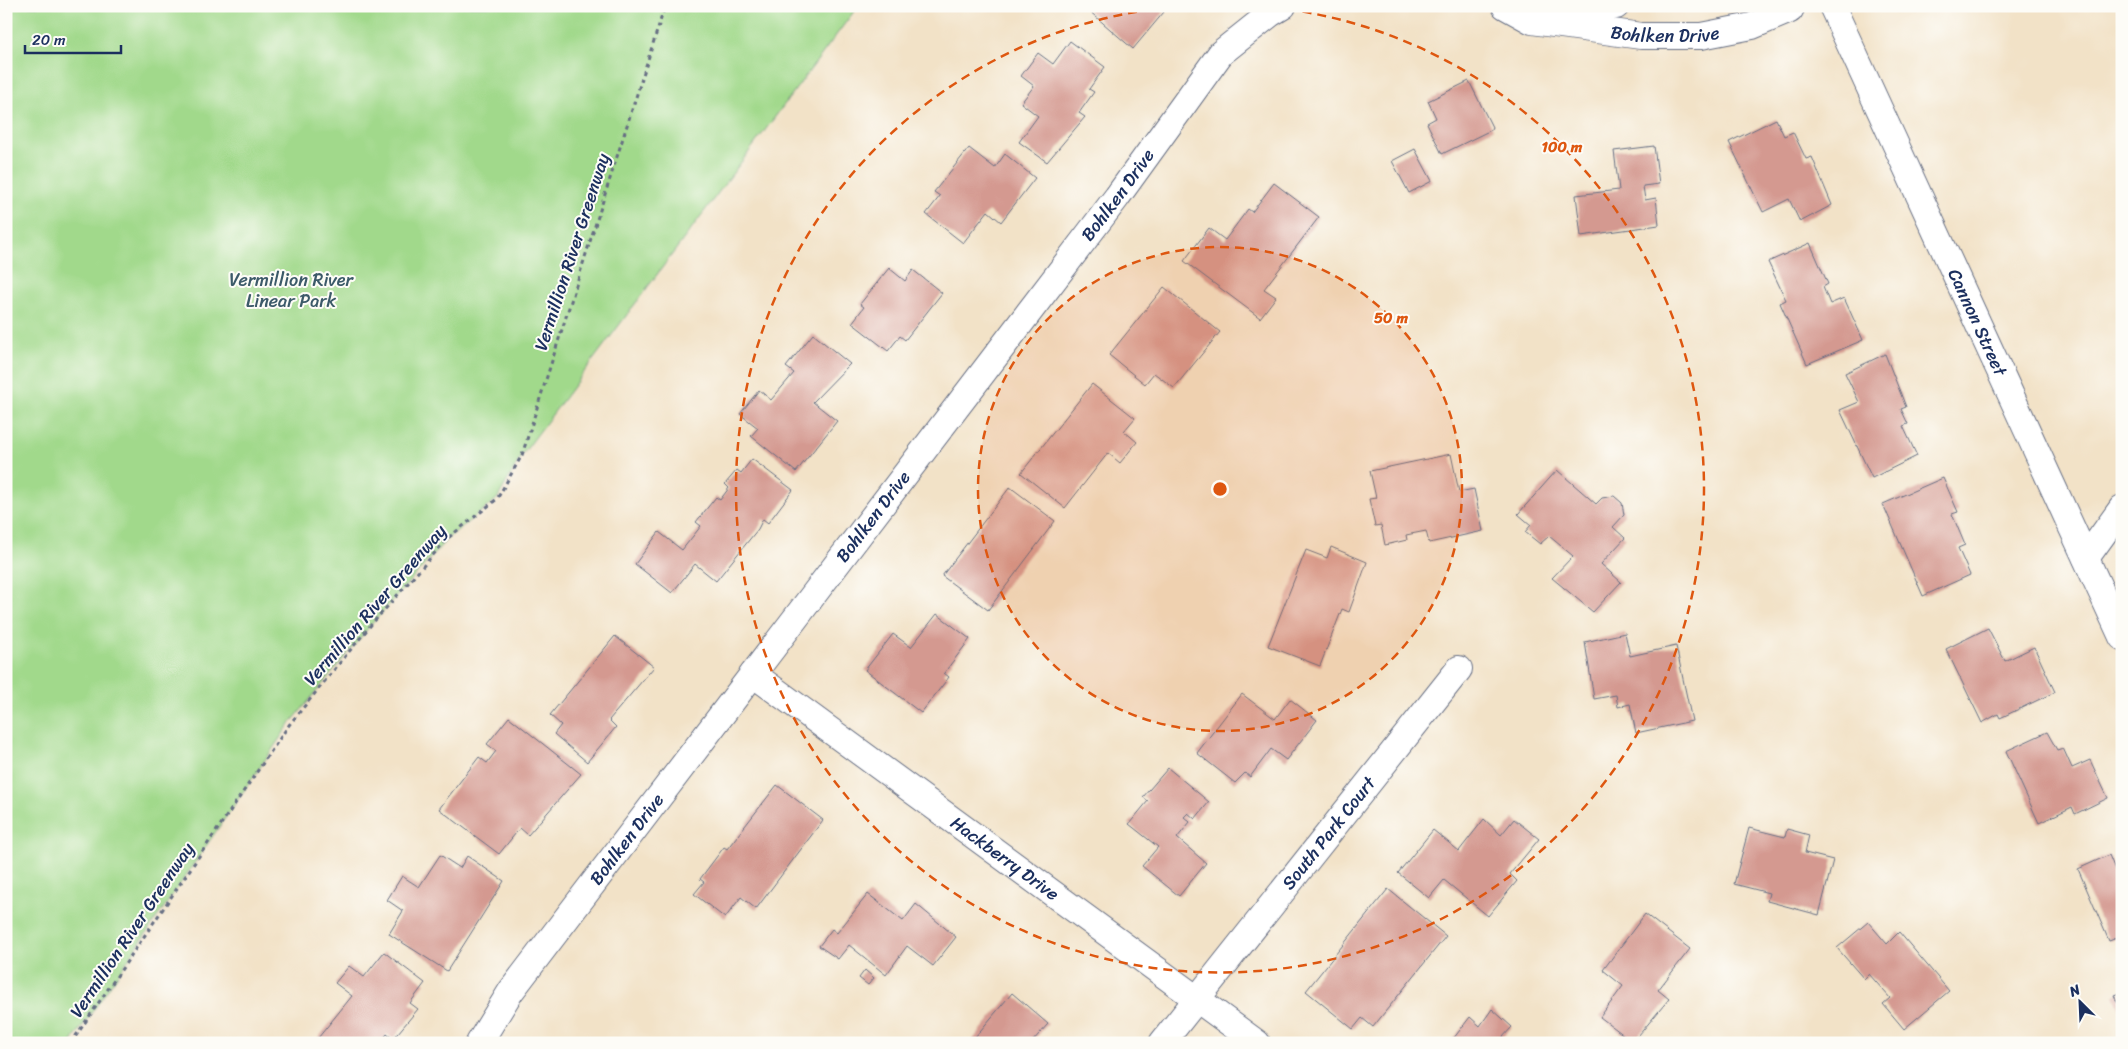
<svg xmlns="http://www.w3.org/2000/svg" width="2128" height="1049" font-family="Sriracha,sans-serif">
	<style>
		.green { fill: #a1d98b; stroke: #5e8474 }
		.building { fill: #d49990 }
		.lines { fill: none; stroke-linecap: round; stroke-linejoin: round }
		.minor-casing { stroke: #666e83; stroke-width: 28 }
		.path { stroke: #666e83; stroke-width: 3; stroke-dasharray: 4 4; stroke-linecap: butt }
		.minor { stroke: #fff; stroke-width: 26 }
		.ring { fill: none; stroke: #de5710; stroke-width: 2.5; stroke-dasharray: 9 6 }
		.labels { text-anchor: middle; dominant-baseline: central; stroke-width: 4; stroke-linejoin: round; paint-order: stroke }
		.street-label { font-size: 18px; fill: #1b2f5e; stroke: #fdfcf7 }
		.park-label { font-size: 18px; fill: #3c5a69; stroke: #fdfcf7 }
		.centre { fill: #de5710; stroke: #fdfcf7; stroke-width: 2.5 }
		.ring-label { font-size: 15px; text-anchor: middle; font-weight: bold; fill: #de5710; stroke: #fdfcf7; stroke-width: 4; stroke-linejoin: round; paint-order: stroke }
	</style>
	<rect width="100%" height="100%" fill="#fdfcf7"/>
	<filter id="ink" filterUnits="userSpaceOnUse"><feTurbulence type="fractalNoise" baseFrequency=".02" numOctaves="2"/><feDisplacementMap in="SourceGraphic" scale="10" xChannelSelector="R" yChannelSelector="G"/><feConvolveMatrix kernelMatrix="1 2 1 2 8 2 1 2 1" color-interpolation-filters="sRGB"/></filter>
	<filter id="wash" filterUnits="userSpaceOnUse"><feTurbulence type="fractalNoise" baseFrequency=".0096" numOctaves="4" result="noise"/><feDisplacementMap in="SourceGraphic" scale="20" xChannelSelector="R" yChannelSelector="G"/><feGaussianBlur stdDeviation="1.12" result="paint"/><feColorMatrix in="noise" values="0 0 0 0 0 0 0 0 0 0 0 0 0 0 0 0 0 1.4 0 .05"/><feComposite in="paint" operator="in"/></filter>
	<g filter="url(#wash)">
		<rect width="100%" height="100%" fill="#f2e2c7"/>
		<path class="green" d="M6 6H858L522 455 497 499 448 538 370 626 289 725 71 1043H6Z"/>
		<g id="blocks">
			<path class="building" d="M1091 6H1158L1164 12 1133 49 1088 10Z
				M1070 41 1105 67 1089 89 1094 92 1079 113 1085 117 1047 162 1019 142 1038 116 1021 103 1034 86 1021 76 1038 53 1053 64Z
				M1469 81 1493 129 1442 154 1427 123 1436 118 1428 101Z
				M1776 119 1784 136 1793 132 1806 159 1812 157 1832 205 1800 222 1789 199 1763 212 1729 142Z
				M1654 146 1659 184 1643 186 1645 200 1656 198 1659 225 1581 236 1576 195 1619 190 1614 151Z
				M969 148 995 168 1005 154 1035 178 1001 222 988 211 963 243 926 214 940 196 934 192Z
				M1415 149 1432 181 1409 193 1392 161Z
				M1274 183 1319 217 1264 289 1276 297 1260 318 1184 261 1209 228 1225 240 1248 209 1252 212Z
				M1810 243 1828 284 1823 287 1830 304 1844 298 1863 340 1807 364 1780 303 1786 300 1768 262Z
				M889 268 905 281 913 270 942 293 905 340 900 336 888 351 852 323 864 307 860 304Z
				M1164 287 1220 332 1174 388 1154 373 1145 384 1109 355Z
				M813 334 850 364 813 402 837 421 796 472 751 436 758 428 740 414 759 390 771 400 794 373 786 367Z
				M1885 354 1906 407 1901 409 1908 424 1903 426 1917 456 1872 478 1840 410 1859 402 1845 373Z
				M1092 384 1135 418 1124 431 1137 442 1120 463 1108 453 1065 508 1021 473Z
				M1451 454 1459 492 1474 489 1483 531 1429 543 1426 531 1406 535 1407 540 1385 545 1381 525 1375 526 1369 499 1376 498 1370 471Z
				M752 459 793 490 768 523 763 519 758 529 716 581 695 564 672 593 635 564 659 532 682 550 701 526 696 522 716 497 720 500 729 488 725 484 737 470 741 473Z
				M1557 470 1596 504 1602 498 1614 496 1622 503 1624 515 1613 527 1625 538 1601 564 1621 582 1593 612 1552 578 1573 556 1549 536 1540 544 1525 532 1531 525 1518 514Z
				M1943 478 1958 512 1952 514 1965 545 1958 548 1970 575 1923 596 1883 504Z
				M1010 487 1055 521 988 610 942 576Z
				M1331 547 1367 562 1349 612 1342 609 1320 666 1268 646 1306 550 1327 558Z
				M937 614 970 639 944 673 949 677 921 713 865 670 893 634 911 647Z
				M1988 628 2005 661 2034 647 2055 692 2000 718 1998 714 1982 723 1946 649Z
				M1625 633 1630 656 1676 646 1692 721 1636 733 1630 704 1618 707 1616 695 1594 699 1585 642Z
				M615 636 654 667 609 720 616 727 587 762 554 734 561 725 550 715Z
				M1242 694 1275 719 1290 699 1317 720 1286 760 1271 749 1250 777 1245 773 1235 783 1197 753Z
				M509 717 581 774 528 835 520 828 499 854 439 809 479 757 487 763 496 751 487 744Z
				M2047 732 2057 750 2063 748 2072 768 2090 760 2108 798 2075 814 2072 807 2039 823 2006 751Z
				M1168 768 1209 802 1195 819 1188 813 1184 817 1190 822 1177 838 1206 863 1179 896 1142 866 1158 847 1129 824 1148 801 1143 797Z
				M777 785 823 820 756 909 741 897 725 918 694 894 704 882 700 879 724 847 727 849Z
				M1484 819 1501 835 1514 819 1539 839 1510 874 1517 881 1488 916 1444 880 1429 898 1398 873 1433 830 1459 851Z
				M1749 828 1785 837 1787 829 1809 835 1805 853 1833 860 1819 915 1767 901 1769 893 1734 884Z
				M440 855 460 868 467 856 504 881 447 971 389 934 403 911 387 900 402 876 419 887Z
				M2109 855 2119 879 2122 878V936L2109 941 2078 869Z
				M1388 889 1446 936 1373 1027 1362 1018 1353 1029 1306 991Z
				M868 894 903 921 916 904 956 937 933 966 907 946 886 975 849 945 838 959 819 946 832 929 837 933Z
				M1645 914 1690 949 1658 990 1669 999 1633 1042 1600 1017 1623 986 1603 970Z
				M1868 922 1887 944 1899 932 1949 991 1904 1029 1883 1004 1890 998 1869 974 1864 979 1837 948Z
				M384 952 425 983 410 1003 418 1009 393 1039 387 1034 380 1043H314L352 996 335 983 349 966 364 977Z
				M865 970 874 978 868 985 859 978Z
				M2122 992V1013L2114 995Z
				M1012 993 1048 1024 1031 1043H970Z
				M1492 1009 1512 1027 1501 1039 1506 1043H1450L1470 1017 1480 1026Z"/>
		</g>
	</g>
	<g filter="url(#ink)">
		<use href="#blocks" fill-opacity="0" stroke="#666e83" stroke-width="1"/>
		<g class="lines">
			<defs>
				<g id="minor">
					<path id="s1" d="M1505 6 1532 21 1641 36H1701L1752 26 1790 10 1792 6"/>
					<path id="s2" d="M1832 6 2122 637"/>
					<path d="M1555 17 1616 6"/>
					<path d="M2086 558 2122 508"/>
					<path id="s3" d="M753 674 1257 1043"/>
					<path id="s4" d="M479 1043 511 991 1117 197 1221 53 1270 14 1283 6"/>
					<path id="s5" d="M1162 1043 1459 669"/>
				</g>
			</defs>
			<use href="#minor" class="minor-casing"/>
			<path class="path" d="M71 1043 289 725 370 626 448 538 497 499 522 455 665 6"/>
			<use href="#minor" class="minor"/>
		</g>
	</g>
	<circle cx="1220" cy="489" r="242" fill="#de5710" fill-opacity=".12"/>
	<g class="ring">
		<circle cx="1220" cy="489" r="242"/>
		<path d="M1258 6A484 484 0 1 1 1182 6"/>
	</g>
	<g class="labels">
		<g class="street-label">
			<text stroke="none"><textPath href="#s1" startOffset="165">Bohlken Drive</textPath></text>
			<text stroke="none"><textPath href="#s4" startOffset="1062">Bohlken Drive</textPath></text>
			<text transform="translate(572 252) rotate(-72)">Vermillion River Greenway</text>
			<text stroke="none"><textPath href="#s2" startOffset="348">Cannon Street</textPath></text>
			<text stroke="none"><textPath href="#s4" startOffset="658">Bohlken Drive</textPath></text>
			<text transform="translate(375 605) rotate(-49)">Vermillion River Greenway</text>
			<text stroke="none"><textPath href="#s5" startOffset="268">South Park Court</textPath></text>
			<text stroke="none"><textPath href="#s4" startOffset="252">Bohlken Drive</textPath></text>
			<text stroke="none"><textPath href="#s3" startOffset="312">Hackberry Drive</textPath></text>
			<text transform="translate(132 930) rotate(-56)">Vermillion River Greenway</text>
		</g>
		<g class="park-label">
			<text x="291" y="280">Vermillion River<tspan x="291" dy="21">Linear Park</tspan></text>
		</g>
	</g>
	<circle cx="1220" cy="489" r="8" class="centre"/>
	<g class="ring-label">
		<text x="1562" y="152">100 m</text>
		<text x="1391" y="323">50 m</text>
	</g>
	<rect width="2128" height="1049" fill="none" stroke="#fdfcf7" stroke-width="25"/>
	<g transform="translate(2080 1002) rotate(336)" stroke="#fdfcf7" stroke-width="4" paint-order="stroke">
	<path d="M0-4L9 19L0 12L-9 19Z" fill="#1b2f5e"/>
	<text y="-8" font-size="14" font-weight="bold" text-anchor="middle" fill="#1b2f5e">N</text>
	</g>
	<path d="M25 45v8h96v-8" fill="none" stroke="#1b2f5e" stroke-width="2.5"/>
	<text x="32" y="45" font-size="15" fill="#1b2f5e" stroke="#fdfcf7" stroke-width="4" paint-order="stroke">20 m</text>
</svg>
